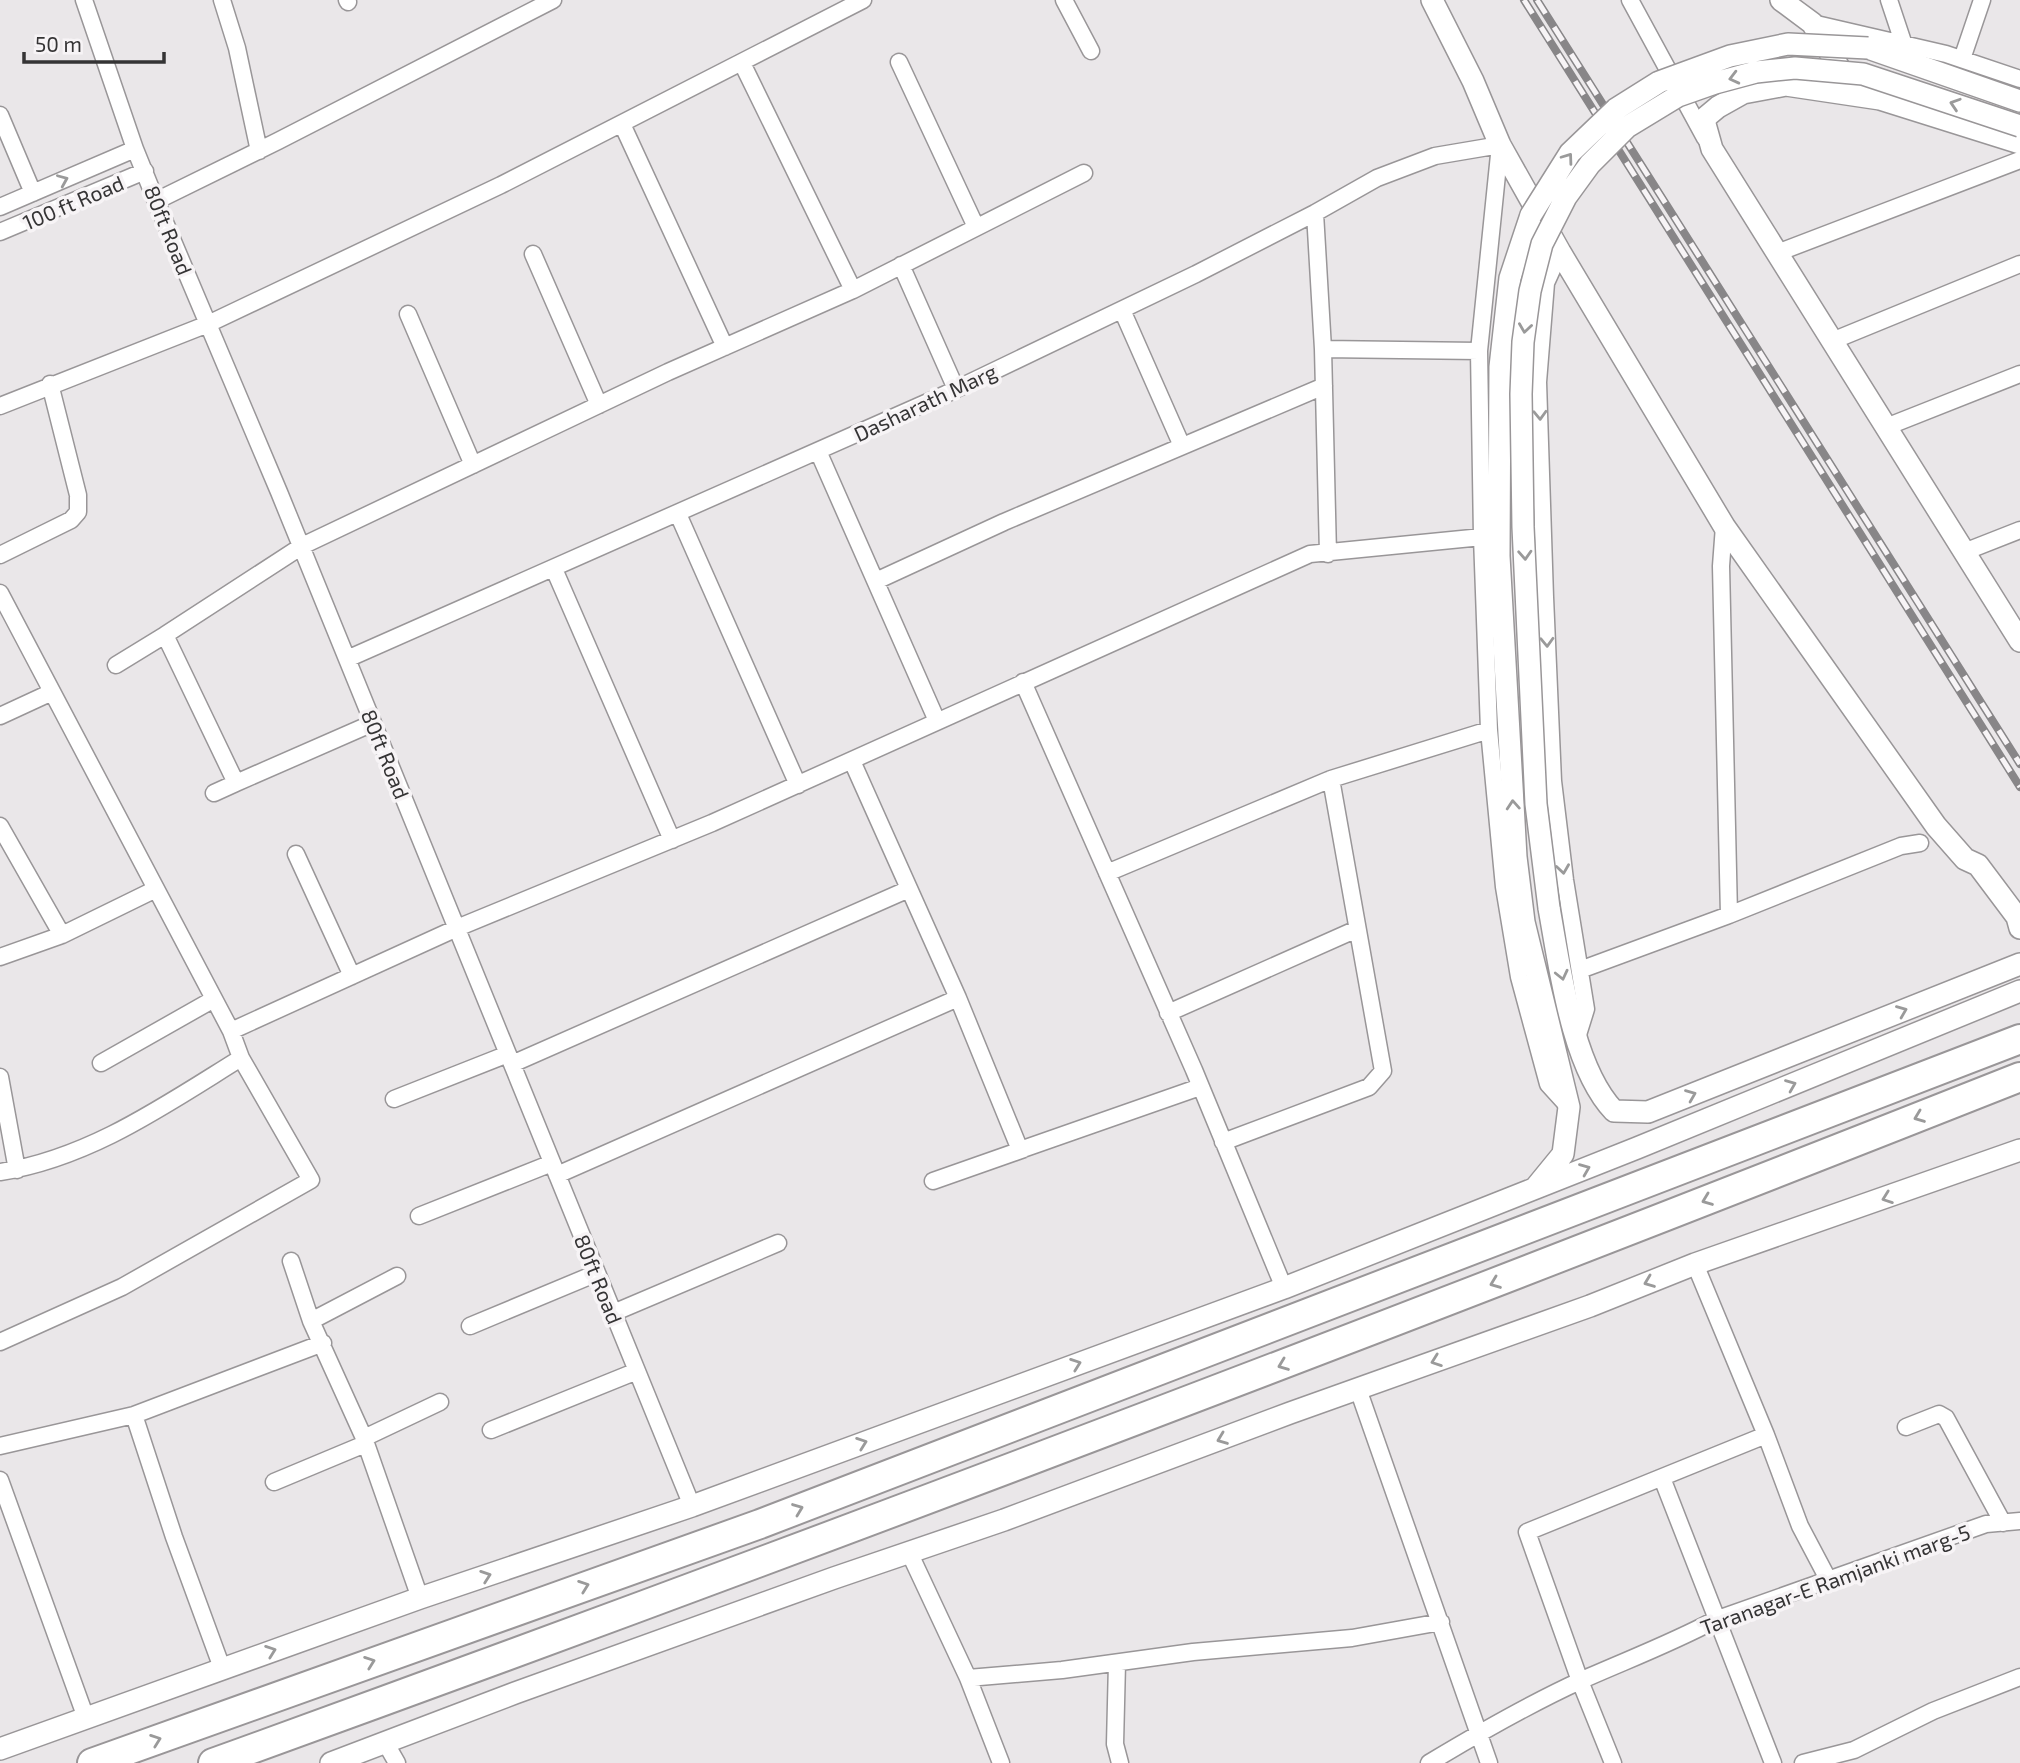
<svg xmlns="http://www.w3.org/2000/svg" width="2020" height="1763" font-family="'Exo 2',sans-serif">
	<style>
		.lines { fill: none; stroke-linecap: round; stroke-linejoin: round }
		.minor-casing { stroke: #999698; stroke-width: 19 }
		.tertiary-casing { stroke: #999698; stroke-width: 24 }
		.trunk-casing { stroke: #999698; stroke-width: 32 }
		.minor { stroke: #fff; stroke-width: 16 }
		.tertiary { stroke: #fff; stroke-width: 21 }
		.trunk { stroke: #fff; stroke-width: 28 }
		.rail-casing { stroke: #888688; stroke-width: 8 }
		.rail { stroke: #f7f4f6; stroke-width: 5; stroke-dasharray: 16; stroke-linecap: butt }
		.tertiary-bridge-casing { stroke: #999698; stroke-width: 24; stroke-linecap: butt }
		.tertiary-bridge { stroke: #fff; stroke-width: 21 }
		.oneway { stroke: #9a9a9a }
		.labels { text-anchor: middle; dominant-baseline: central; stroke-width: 7; stroke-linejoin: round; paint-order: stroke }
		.street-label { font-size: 21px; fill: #353435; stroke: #f7f4f6 }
	</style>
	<rect width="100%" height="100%" fill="#eae7e9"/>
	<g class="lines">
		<defs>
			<path id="minor" d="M84 0 135 149 156 201 279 492 692 1506
				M222 0 237 48 259 151
				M347 0 348 2
				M1064 0 1091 51
				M1630 0 1705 138
				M1889 0 1903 42
				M1812 23 1946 54 2020 79
				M1962 59 1982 0
				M899 62 976 227
				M742 63 853 290
				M0 115 33 193
				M622 124 725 347
				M156 201 278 141 553 0
				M0 207 135 149
				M1315 213 1323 349 1328 554
				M0 232 145 171
				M1560 252 1546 283 1538 382 1545 597 1553 781 1565 880 1586 1009 1577 1038
				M1777 253 2020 160
				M533 254 599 405
				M901 265 956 389
				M1122 310 1182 446
				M408 314 473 465
				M1832 341 2020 264
				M1323 349 1479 351
				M0 406 208 324 501 185 863 0
				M1886 427 2020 374
				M818 451 937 721
				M678 514 798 785
				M1724 526 1721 566 1729 915
				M1964 552 2020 530
				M0 555 71 520 78 512V495L50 384
				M554 569 672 840
				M876 581 1004 522 1324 386
				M0 593 231 1031 241 1058 311 1180 122 1287 0 1342
				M347 659 946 394 1196 274 1315 213 1377 178 1435 156 1500 145 1479 351 1482 537 1489 730 1504 887 1519 977 1548 1084 1568 1106
				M116 665 165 635
				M1023 682 1194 1070 1284 1288
				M0 716 52 692
				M373 723 236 783 165 635 302 546 668 372 853 290 1084 173
				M852 761 958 998 1020 1150 1200 1087
				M214 793 236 783
				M0 826 62 935
				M296 854 352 976
				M1107 873 1331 779 1489 730
				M0 957 62 935 156 889
				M1580 970 1729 915 1901 846 1920 843
				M1168 1013 1357 929
				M231 1031 457 928 712 823 1310 554 1482 537
				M101 1063 214 999
				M512 1064 909 889
				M0 1077 17 1170
				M394 1099 508 1054
				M1223 1142 1369 1087 1383 1071 1331 779
				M0 1172C90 1158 165 1105 241 1058
				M557 1175 958 998
				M933 1181 1024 1149
				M419 1216 552 1163
				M291 1261 311 1321 364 1438 420 1598
				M1695 1264 1766 1435 1800 1526 1828 1579
				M613 1313 778 1243
				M311 1321 397 1276
				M470 1326 597 1273
				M1358 1389 1489 1763
				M134 1415 174 1537 222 1668
				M1906 1427 1939 1414 1946 1418 2003 1523
				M491 1430 637 1371
				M364 1438 440 1402
				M0 1446 134 1415 323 1343
				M1662 1478 1773 1763
				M0 1480 86 1718
				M274 1482 365 1444
				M909 1552 968 1678 1001 1763
				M1117 1663 1115 1744 1120 1763
				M968 1678 1062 1670 1193 1652 1352 1638 1441 1622
				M385 1742 397 1763
				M1429 1763C1479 1733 1529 1704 1582 1680 1627 1660 1672 1643 1715 1620L1986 1524 2020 1521
				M1613 1763 1580 1681 1527 1532 1766 1435
				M1803 1763 1854 1750 1933 1711 2020 1677"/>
			<path id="tertiary" d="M1432 0 1473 81 1500 145 1560 252 1724 526 1936 826 1965 859 1978 865 2017 917 2020 928
				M1781 0 1812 23 1849 84
				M1868 48 2020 101
				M2020 143 1880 99 1786 85 1743 93 1718 107 1706 117 1705 124 1712 149 2020 641
				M1531 215 1510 278 1500 367 1499 556 1516 857 1524 922 1569 1107 1563 1154 1536 1187
				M1549 908C1560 968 1572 1067 1614 1111L1648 1112 2020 964
				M0 1749 420 1598 692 1506 1284 1288 1637 1148 2020 991
				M331 1763 515 1693 834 1578 1004 1520 1290 1413 1590 1306 1695 1264 2020 1150"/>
			<path id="trunk" d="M92 1763 760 1524 2020 1039
				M213 1763C819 1544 1421 1314 2020 1077"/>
		</defs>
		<use href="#minor" class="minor-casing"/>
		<use href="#tertiary" class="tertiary-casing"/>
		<use href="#trunk" class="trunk-casing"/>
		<use href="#minor" class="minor"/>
		<use href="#tertiary" class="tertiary"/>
		<use href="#trunk" class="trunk"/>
		<defs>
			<path id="rail" d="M1524 0 2020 787
				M1537 0 2020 764"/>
		</defs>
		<use href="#rail" class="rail-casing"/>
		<use href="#rail" class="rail"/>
		<defs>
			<path id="tertiary-bridge" d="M1531 215 1570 153 1616 109 1659 82 1730 56 1788 44 1868 48
				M1549 908 1536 804 1523 527 1521 394 1523 342 1530 291 1542 244 1566 197 1590 164 1627 127 1678 96 1715 83 1756 72 1795 68 1863 74 2020 126"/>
		</defs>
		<use href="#tertiary-bridge" class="tertiary-bridge-casing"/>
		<use href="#tertiary-bridge" class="tertiary-bridge"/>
	</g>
	<defs><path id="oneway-chevron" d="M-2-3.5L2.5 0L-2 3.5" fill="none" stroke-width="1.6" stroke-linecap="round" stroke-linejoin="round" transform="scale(1.75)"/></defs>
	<g class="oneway">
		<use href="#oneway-chevron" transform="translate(1734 78) rotate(166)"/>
		<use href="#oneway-chevron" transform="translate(1955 104) rotate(-162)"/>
		<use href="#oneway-chevron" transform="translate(1568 158) rotate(-54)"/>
		<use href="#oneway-chevron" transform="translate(63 180) rotate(-23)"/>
		<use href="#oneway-chevron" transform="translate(1525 328) rotate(98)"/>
		<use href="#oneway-chevron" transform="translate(1540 415) rotate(88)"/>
		<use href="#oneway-chevron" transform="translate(1525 555) rotate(87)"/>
		<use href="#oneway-chevron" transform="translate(1547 642) rotate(88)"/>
		<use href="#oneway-chevron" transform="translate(1513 805) rotate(-94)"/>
		<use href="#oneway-chevron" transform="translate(1563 869) rotate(82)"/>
		<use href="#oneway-chevron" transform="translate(1562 975) rotate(77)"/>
		<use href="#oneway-chevron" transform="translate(1902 1011) rotate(-22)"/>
		<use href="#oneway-chevron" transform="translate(1791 1085) rotate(-22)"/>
		<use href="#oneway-chevron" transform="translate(1691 1095) rotate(-22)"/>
		<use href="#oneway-chevron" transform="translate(1919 1117) rotate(159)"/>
		<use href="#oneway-chevron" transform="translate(1585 1169) rotate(-22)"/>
		<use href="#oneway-chevron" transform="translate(1887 1198) rotate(160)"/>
		<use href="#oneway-chevron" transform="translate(1707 1200) rotate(159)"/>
		<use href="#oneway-chevron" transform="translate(1649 1282) rotate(159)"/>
		<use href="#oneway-chevron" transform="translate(1495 1283) rotate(159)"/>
		<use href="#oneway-chevron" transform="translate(1436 1361) rotate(160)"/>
		<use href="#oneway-chevron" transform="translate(1076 1364) rotate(-20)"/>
		<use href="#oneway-chevron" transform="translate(1283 1365) rotate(159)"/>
		<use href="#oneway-chevron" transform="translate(1222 1439) rotate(159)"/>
		<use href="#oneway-chevron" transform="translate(862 1443) rotate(-20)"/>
		<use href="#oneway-chevron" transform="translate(798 1509) rotate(-21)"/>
		<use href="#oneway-chevron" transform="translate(486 1576) rotate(-19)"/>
		<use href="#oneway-chevron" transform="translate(584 1586) rotate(-20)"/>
		<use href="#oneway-chevron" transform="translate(271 1651) rotate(-20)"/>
		<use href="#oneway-chevron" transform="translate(370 1662) rotate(-20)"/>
		<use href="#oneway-chevron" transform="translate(156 1740) rotate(-20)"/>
	</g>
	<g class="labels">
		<g class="street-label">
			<text transform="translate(73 202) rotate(-23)">100 ft Road</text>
			<text transform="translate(169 230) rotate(68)">80ft Road</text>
			<text transform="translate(925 402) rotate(-25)">Dasharath Marg</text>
			<text transform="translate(386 754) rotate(68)">80ft Road</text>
			<text transform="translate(599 1279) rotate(68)">80ft Road</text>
			<text transform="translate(1835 1579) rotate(-20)">Taranagar-E Ramjanki marg-5</text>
		</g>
	</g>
	<path d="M24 52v10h140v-10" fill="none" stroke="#353435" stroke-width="3.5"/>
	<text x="35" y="52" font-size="21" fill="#353435" stroke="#f7f4f6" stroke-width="5" paint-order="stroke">50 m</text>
</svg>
